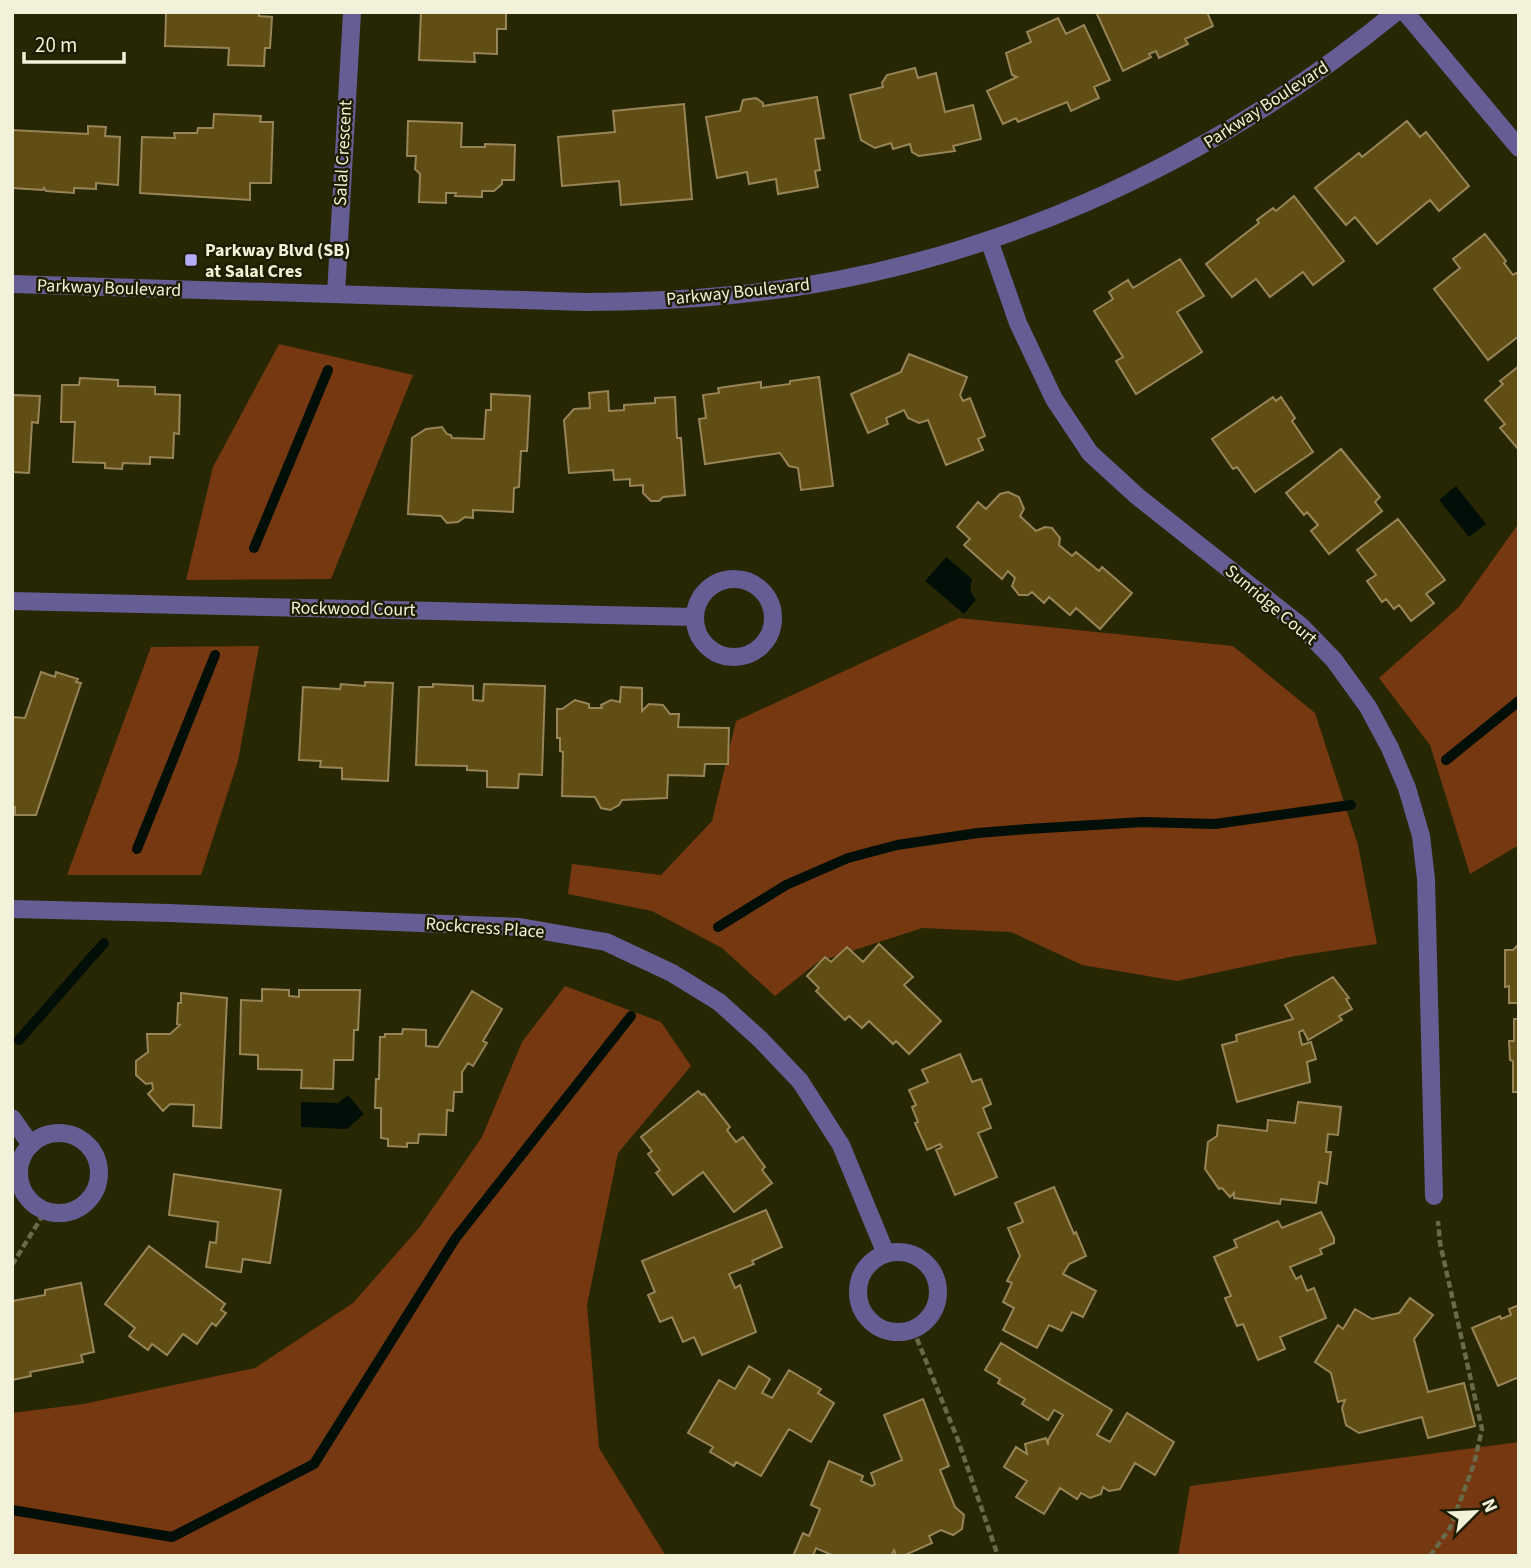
<svg xmlns="http://www.w3.org/2000/svg" width="1531" height="1568" font-family="'Source Sans 3',sans-serif">
	<style>
		.green { fill: #753810 }
		.water { fill: #020f09 }
		.lines { fill: none; stroke-linecap: round; stroke-linejoin: round }
		.stream { stroke: #020f09; stroke-width: 10 }
		.building { fill: #614e15; stroke: #978558; stroke-width: 2 }
		.path { stroke: #696a49; stroke-width: 4.5; stroke-dasharray: 7 3.5; stroke-linecap: butt }
		.minor { stroke: #655d93; stroke-width: 18 }
		.tertiary { stroke: #655d93; stroke-width: 18 }
		.poi-dot { fill: #b5acf8; stroke: #1e1d00; stroke-width: 2.5 }
		.labels { text-anchor: middle; dominant-baseline: central; stroke-width: 5; stroke-linejoin: round; paint-order: stroke }
		.street-label { font-size: 18px; fill: #f1f2d9; stroke: #1e1d00 }
		.poi-label { font-size: 18px; font-weight: bold; fill: #f1f2d9; stroke: #1e1d00; text-anchor: start }
	</style>
	<rect width="100%" height="100%" fill="#272703"/>
	<path class="green" d="M279 344 413 375 331 579 186 580 213 467Z
		M1519 523V845L1470 874 1430 745 1379 678 1459 607Z
		M959 618 1233 646 1315 713 1358 845 1377 944 1295 956 1177 981 1082 965 1011 932 922 928 818 962 775 996 722 948 652 911 568 894 572 864 661 875 712 821 736 721Z
		M259 646 238 761 201 875H67L151 647Z
		M565 986 661 1022 691 1066 618 1153 587 1305 599 1448 666 1556H12V1413L83 1404 255 1368 353 1303 419 1228 482 1137 522 1042Z
		M1519 1442V1556H1178L1190 1486Z"/>
	<path class="water" d="M1456 486 1486 524 1469 537 1439 500Z
		M946 557 972 579 970 590 976 600 964 614 925 581Z
		M348 1095 364 1114 347 1129 301 1127V1102L338 1103Z"/>
	<g class="lines">
		<path class="stream" d="M254 548 328 370
			M1446 760 1519 701
			M137 849 215 655
			M718 927 786 885 848 858 897 845 978 833 1028 829 1143 822 1215 824 1351 805
			M19 1040 104 943
			M12 1510 172 1537 314 1464 455 1239 631 1016"/>
	</g>
	<path class="building" d="M169 12H259V16L272 17 270 48H265L264 66 228 65 229 48 165 46 166 14Z
		M421 12H506V29H497V54L474 53 475 62 419 60Z
		M1096 12H1207L1213 26 1185 39 1188 44 1159 58 1156 51 1149 54 1151 57 1123 71Z
		M1058 18 1066 34 1084 25 1110 80 1094 87 1099 98 1071 111 1067 102 1018 122 1016 118 1003 124 987 91 1017 77 1012 75 1006 53 1031 42 1027 32Z
		M915 68 918 78 936 73 945 112 973 105 981 139 953 146 955 151 919 156 912 152 910 144 893 149 891 143 875 148 861 140 850 95 883 87 882 83 887 75Z
		M817 97 824 138 815 139 820 170 815 171 818 187 778 194 776 179 749 184 747 172 717 178 706 117 740 111 743 100 756 98 763 103V106Z
		M684 104 692 199 621 205 619 181 562 186 558 137 615 132 613 111Z
		M214 114 261 116 260 122H273L271 183H250V200L140 193 142 137 175 138 174 133H197L198 128H213Z
		M408 121 462 123 461 147H485V144L515 145 514 180H502V184L494 191H482V197L455 196 456 193H446V203L419 202 420 174 415 169 416 156H407Z
		M1407 121 1420 137 1426 132 1469 186 1439 211 1430 200 1377 244 1355 217 1346 225 1315 188 1359 153 1362 157Z
		M88 126 106 127 105 136 120 137 118 185 96 183V189L74 188V193L46 191 44 188 43 190 12 188V130L88 134Z
		M1294 196 1344 261 1313 285 1303 272 1270 297 1256 279 1232 297 1206 264 1259 223 1257 220 1273 208 1276 211Z
		M1485 234 1506 261 1504 263 1513 275 1516 273 1519 276V336L1488 360 1434 289 1460 268 1453 259Z
		M1180 259 1204 296 1177 312 1202 352 1136 394 1116 361 1123 357 1094 311 1113 299 1109 292 1128 280 1133 288Z
		M909 354 967 377 960 395 963 401 970 398 985 436 978 439 983 450 946 465 928 420 919 423 908 418 904 410 886 418 888 424 868 433 851 394 901 372Z
		M1519 366V450L1500 428 1505 424 1485 400 1503 384 1500 381Z
		M819 377 833 486 801 490 798 468 789 466 780 453 705 464 699 419 706 418 703 395 719 393 718 388 761 382V388L790 384V381Z
		M80 378 118 380V386L155 387V394L180 395 179 434 174 433 173 458 150 457V464L123 463 122 469 105 468V463L73 462 75 422H61L62 385H79Z
		M608 391 609 411 624 410V405L655 403V398L675 397 677 438H681L685 495 663 497 659 501H651L643 493V485L630 486V479L614 480 613 470 569 473 564 420 574 409 590 408 589 393Z
		M491 394 530 396 527 451H521L519 487 514 488 513 512 473 510V518L465 517 458 522 447 523 441 516 408 514 412 438 426 429 442 427 447 434 451 435 452 438 484 439 486 410H491Z
		M12 395 40 396 38 423 32 422 29 473 12 472Z
		M1273 397 1276 401 1281 397 1295 418 1292 421 1313 452 1255 492 1237 467 1233 469 1212 439Z
		M1341 449 1380 497 1375 502 1382 511 1329 554 1311 531 1318 525 1307 512 1304 515 1286 493Z
		M1008 492 1019 497 1024 509 1020 516 1036 531 1045 527 1052 528 1060 538 1059 545 1072 556 1076 552 1099 571 1102 567 1132 593 1100 629 1076 608 1070 615 1049 597 1044 603 1032 592 1028 595H1019L1012 586 1015 578 1008 571 1002 579 964 545 970 539 957 527 978 502 986 509 1000 494Z
		M1398 519 1445 580 1426 594 1434 603 1411 621 1399 605 1394 609 1386 599 1382 602 1367 581 1376 575 1357 550Z
		M41 672 55 677 56 672 78 679 76 682 81 683 36 815H15V807H12V717L25 718Z
		M365 682 393 683 388 781 342 779V768L320 767 321 761 299 760 303 687 340 689 341 684 365 686Z
		M433 684 473 686V700L483 701 484 684 545 686 542 775 519 774 518 788 487 787V771L467 770V766L416 765 419 687H433Z
		M621 687 642 688V711L649 704 663 705 670 714H679L678 727 729 728 728 764H705L704 776 668 775 667 798 622 800 619 805 610 810 601 808 595 797 562 796 563 752 560 751V738H557V709H562L575 700 589 704V708H602L601 705 611 700 620 702Z
		M879 944 913 977 904 985 941 1021 909 1054 896 1041 893 1044 869 1021 862 1028 849 1016 845 1020 816 991 819 988 807 976 825 957 831 962 847 947 863 962Z
		M1519 944V1003H1509V986L1505 987V950H1513Z
		M1333 977 1349 998 1346 999 1352 1009 1339 1016 1342 1020 1308 1040 1303 1030 1299 1032 1302 1045 1311 1042 1316 1059 1307 1062 1310 1082 1237 1102 1222 1045 1237 1041 1236 1035 1293 1019 1285 1005Z
		M262 989 289 990V996L299 997V990H360L358 1030H354L353 1060H334L333 1089 301 1088 302 1070 258 1069V1055L240 1054 241 1000 262 1001Z
		M472 991 502 1009 483 1041 487 1043 473 1066 468 1063 462 1072V1092H454L453 1111 447 1110 446 1135 419 1134 418 1143H407V1147L388 1146V1139L381 1138V1108H375L376 1079H379L380 1037H385V1034H402L403 1029 426 1030V1046L438 1047Z
		M181 993 227 998 221 1128 193 1126 194 1105 170 1104 163 1111 148 1094 153 1089 152 1083 146 1084 136 1075V1061L148 1052 147 1034H170L180 1025 177 1024 178 1003H181Z
		M1514 1019H1519V1092H1513V1061L1510 1060 1509 1041H1514Z
		M960 1054 972 1082 981 1079 991 1104 983 1108 991 1128 978 1133 997 1177 955 1195 936 1150 942 1147 940 1144 927 1150 915 1123 918 1122 912 1107 916 1105 909 1090 928 1082 922 1070Z
		M698 1091 702 1095 704 1094 730 1127 727 1130 736 1142 743 1137 765 1167 762 1170 772 1183 734 1212 703 1172 673 1195 656 1173 660 1170 648 1154 652 1151 641 1137Z
		M1298 1102 1341 1107 1338 1135 1328 1134 1326 1152H1331L1327 1184 1319 1182 1316 1203 1281 1199 1280 1204 1234 1198V1193L1230 1197 1222 1188 1219 1189 1205 1169 1208 1142 1217 1136 1218 1125 1267 1131 1268 1120 1295 1123Z
		M174 1174 281 1190 270 1263 243 1259 241 1272 206 1267 210 1242 216 1243 218 1222 169 1215Z
		M1054 1187 1074 1234 1076 1232 1086 1256 1069 1264 1063 1274 1096 1291 1083 1317 1072 1312 1062 1331 1049 1325 1037 1348 1003 1330 1014 1308 1003 1302 1012 1283 1007 1281 1020 1256 1008 1228 1023 1222 1015 1203Z
		M766 1210 782 1247 752 1261 754 1264 729 1274 735 1288 740 1285 756 1332 702 1355 694 1337 683 1342 672 1317 660 1322 648 1295 655 1292 642 1261Z
		M1321 1212 1334 1238V1243L1320 1249 1322 1254 1290 1267 1296 1279 1301 1276 1307 1291 1314 1288 1326 1318 1280 1337 1285 1349 1258 1360 1243 1324 1237 1326 1225 1298 1231 1296 1214 1257 1237 1247 1234 1240 1278 1221 1282 1228Z
		M149 1246 225 1304 221 1310 226 1313 216 1326 212 1323 197 1344 183 1334 167 1355 152 1344 148 1350 129 1336 135 1328 105 1304Z
		M81 1283 94 1352 81 1355 83 1362 30 1372 31 1376 12 1380V1301L45 1295V1290Z
		M1410 1298 1433 1315 1414 1339 1428 1392 1464 1383 1475 1426 1428 1438 1422 1417 1359 1433 1346 1425 1342 1408 1345 1400 1338 1402 1331 1373 1315 1362 1338 1325 1343 1329 1355 1309 1372 1319 1399 1313Z
		M1519 1305V1377L1498 1386 1472 1328 1500 1316 1501 1319 1511 1315 1509 1309Z
		M1001 1343 1112 1410 1097 1435 1110 1442 1127 1413 1174 1442 1155 1475 1135 1463 1120 1489 1109 1491 1103 1487 1101 1494 1090 1498 1081 1493 1077 1499 1060 1488 1044 1514 1016 1497 1027 1481 1004 1467 1016 1447 1027 1454 1025 1444 1046 1438 1048 1445V1440L1063 1415 1054 1410 1048 1420 1022 1404 1025 1399 998 1383 1000 1379 985 1370Z
		M749 1366 770 1379 762 1393 772 1398 789 1370 821 1389 818 1393 834 1403 811 1442 789 1429 761 1476 736 1462 734 1466 710 1452 713 1447 688 1433 719 1380 735 1389Z
		M923 1399 949 1466 940 1470 955 1507 964 1515 962 1529 953 1535 941 1530 929 1536 932 1543 903 1556H896L894 1550 891 1556H834L816 1548 813 1556H793L803 1533 809 1536 820 1509 811 1505 829 1461 863 1476 861 1481 872 1486 875 1484 871 1473 902 1460 884 1415Z"/>
	<g class="lines">
		<path class="path" d="M12 1265 46 1210
			M913 1329 958 1440 998 1556
			M1430 1556 1450 1528 1474 1464 1482 1429 1440 1243 1438 1221"/>
		<path class="minor" d="M1405 12 1519 148
			M989 240 1018 323 1054 399 1090 453 1137 496 1301 626 1334 660 1368 707 1390 748 1407 788 1421 836 1426 879 1434 1196
			M336 294 352 12
			M695 618a39 39 0 1 1 78 0a39 39 0 1 1-78 0Z
			M12 601 694 617
			M12 909 169 913 520 927 606 942 672 973 719 1002 760 1039 800 1081 841 1145 886 1254
			M12 1118 31 1145
			M19 1173a40 40 0 1 1 80 0a40 40 0 1 1-80 0Z
			M858 1292a40 40 0 1 1 80 0a40 40 0 1 1-80 0Z"/>
		<path class="tertiary" d="M12 284 584 302C634 302 683 300 732 295 977 272 1207 167 1396 12"/>
	</g>
	<rect class="poi-dot" x="184" y="253" width="14" height="14" rx="3.5"/>
	<g class="labels">
		<g class="street-label">
			<text transform="translate(1266 105) rotate(-33)">Parkway Boulevard</text>
			<text transform="translate(343 153) rotate(-87)">Salal Crescent</text>
			<text transform="translate(109 288) rotate(2)">Parkway Boulevard</text>
			<text transform="translate(738 292) rotate(-6)">Parkway Boulevard</text>
			<text transform="translate(1271 605) rotate(40)">Sunridge Court</text>
			<text transform="translate(353 609) rotate(1)">Rockwood Court</text>
			<text transform="translate(485 928) rotate(4)">Rockcress Place</text>
		</g>
		<g class="poi-label">
			<text x="205" y="250">Parkway Blvd (SB)<tspan x="205" dy="21">at Salal Cres</tspan></text>
		</g>
	</g>
	<rect width="1531" height="1568" fill="none" stroke="#f1f2d9" stroke-width="28"/>
	<g transform="translate(1475 1512) rotate(66)" stroke="#1e1d00" stroke-width="5" paint-order="stroke">
	<path d="M0-5L12 26L0 18L-12 26Z" fill="#f1f2d9"/>
	<text y="-10" font-size="19" font-weight="bold" text-anchor="middle" fill="#f1f2d9">N</text>
	</g>
	<path d="M24 52v10h100v-10" fill="none" stroke="#f1f2d9" stroke-width="3.5"/>
	<text x="35" y="52" font-size="21" fill="#f1f2d9" stroke="#1e1d00" stroke-width="5" paint-order="stroke">20 m</text>
</svg>
